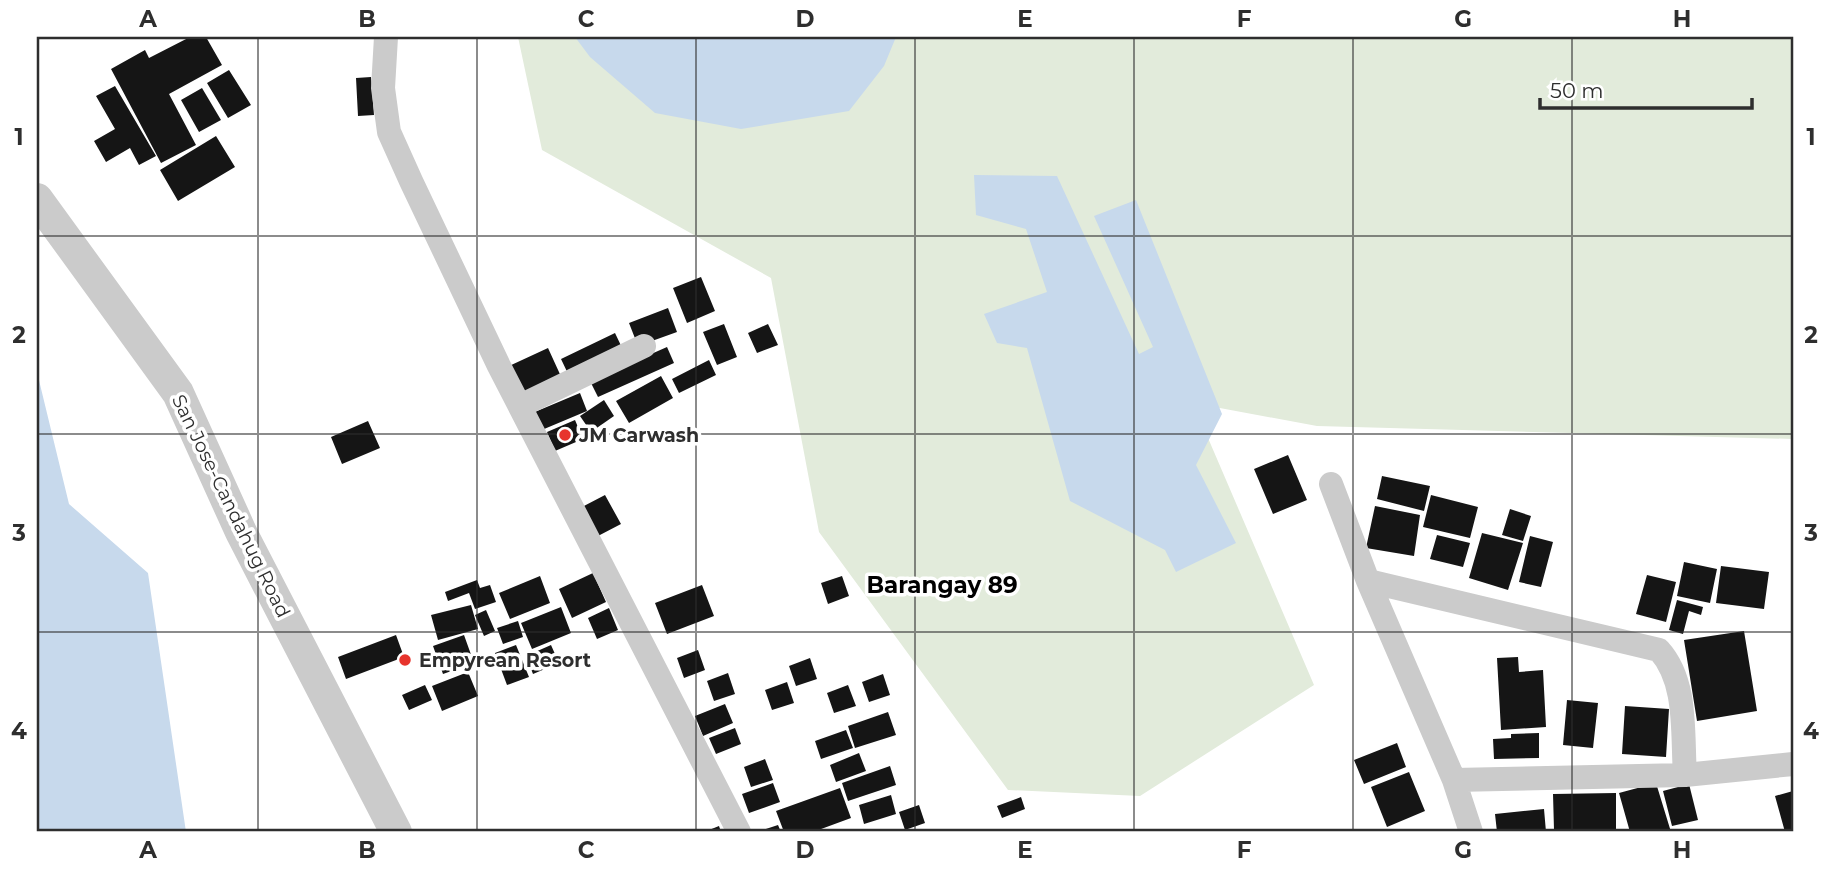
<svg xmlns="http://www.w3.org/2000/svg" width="1830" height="869" font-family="Montserrat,sans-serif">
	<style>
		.green { fill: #e2ebdb }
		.water { fill: #c7d9ec }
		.building { fill: #151515 }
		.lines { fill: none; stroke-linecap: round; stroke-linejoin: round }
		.minor { stroke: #cbcbcb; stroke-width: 24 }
		.tertiary { stroke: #cbcbcb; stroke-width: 32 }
		.grid { fill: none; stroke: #2e2e2e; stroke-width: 2; stroke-opacity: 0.55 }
		.poi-dot { fill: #e7342d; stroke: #fff; stroke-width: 2.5 }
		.labels { text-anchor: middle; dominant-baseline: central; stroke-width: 7; stroke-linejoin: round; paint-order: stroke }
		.poi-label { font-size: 19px; font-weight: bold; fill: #2e2e2e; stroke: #fff; text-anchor: start }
		.street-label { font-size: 19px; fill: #2e2e2e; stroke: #fff }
		.quarter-label { font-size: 23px; font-weight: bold; fill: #000; stroke: #fff }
		.neatline { fill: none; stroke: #2e2e2e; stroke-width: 2.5 }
		.grid-label { font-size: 23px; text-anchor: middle; font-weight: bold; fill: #2e2e2e }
	</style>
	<rect width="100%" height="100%" fill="#fff"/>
	<path class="green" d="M518 37H1793V439L1317 426 1193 403 1314 685 1140 796 1008 790 819 532 771 278 542 150Z"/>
	<path class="water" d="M575 37H896L884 66 849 111 741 129 655 113 590 57Z
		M974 175 1057 176 1139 354 1153 347 1094 216 1136 200 1222 414 1196 465 1236 543 1176 572 1165 550 1070 501 1027 348 997 343 984 314 1047 292 1026 229 976 215Z
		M37 372 69 504 148 573 186 832H37Z"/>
	<path class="building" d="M190 37H206L222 65 169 94 196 145 161 163 111 69 145 50 149 58Z
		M229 70 251 105 228 118 207 83Z
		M371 77 374 115 358 116 356 78Z
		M115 86 156 156 139 165 130 148 106 162 94 141 115 129 96 96Z
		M202 88 221 120 199 132 181 100Z
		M216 136 235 167 178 201 160 170Z
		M701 277 715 311 687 323 673 288Z
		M668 308 677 332 638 346 629 323Z
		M724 324 737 357 717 365 703 332Z
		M768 324 778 345 757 353 748 333Z
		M615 333 625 354 571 380 561 359Z
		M667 347 674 363 598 397 590 381Z
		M548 348 564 383 522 401 507 367Z
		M709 360 716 375 679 393 672 379Z
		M661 376 673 398 629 423 616 401Z
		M580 393 587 411 537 432 530 414Z
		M604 400 614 416 591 432 580 416Z
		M575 420 583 439 555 451 547 432Z
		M368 421 380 448 342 464 331 437Z
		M1288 455 1307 500 1273 514 1254 469Z
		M1382 476 1430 486 1424 511 1377 499Z
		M605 495 621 524 598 536 582 507Z
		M1431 495 1478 507 1470 538 1423 527Z
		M1375 506 1420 515 1414 556 1366 548Z
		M1510 509 1531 516 1523 541 1502 535Z
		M1482 533 1523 543 1508 590 1469 578Z
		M1437 535 1470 543 1463 567 1430 559Z
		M1530 536 1553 542 1541 587 1519 582Z
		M1684 562 1717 569 1710 603 1677 596Z
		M1721 566 1769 572 1764 609 1716 603Z
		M593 573 606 602 572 618 559 589Z
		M1647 575 1676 582 1666 622 1636 614Z
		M540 576 550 603 510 619 499 593Z
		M842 576 849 596 828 604 821 583Z
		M477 580 480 588 490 585 496 602 475 609 469 593 448 601 445 592Z
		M702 585 714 616 667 634 655 603Z
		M1677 600 1703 607 1701 615 1689 611 1683 634 1669 630Z
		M471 605 478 629 438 640 431 615Z
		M561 607 571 633 532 649 521 623Z
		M609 608 618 630 597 639 588 618Z
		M486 610 495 631 484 636 475 615Z
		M518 621 523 637 503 644 497 628Z
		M1744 631 1757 711 1697 721 1684 640Z
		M396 635 404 657 346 679 338 657Z
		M464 635 474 663 443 674 433 646Z
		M516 645 529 677 507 685 495 653Z
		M551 645 559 663 533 674 526 656Z
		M698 650 705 670 684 678 677 658Z
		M1518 657 1519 672 1543 670 1546 727 1501 730 1497 658Z
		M810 658 817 679 796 686 789 666Z
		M468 672 478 696 442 711 432 686Z
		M728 673 735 694 714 701 707 681Z
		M883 674 890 695 869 702 862 682Z
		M787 682 794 703 772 710 765 690Z
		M425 685 432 700 409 710 402 695Z
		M848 685 856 706 834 713 827 693Z
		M1567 700 1598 703 1593 748 1563 745Z
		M725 704 733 723 703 736 695 716Z
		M1625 706 1669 709 1666 757 1622 754Z
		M888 712 896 735 855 748 848 726Z
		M735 728 741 744 716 754 709 738Z
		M846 730 853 748 821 759 815 741Z
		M1539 733V758L1494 759 1493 739 1511 738V734Z
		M1397 743 1406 767 1364 784 1354 760Z
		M859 753 866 771 836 782 830 765Z
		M765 759 773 780 751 787 744 767Z
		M890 766 896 785 848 801 842 783Z
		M1409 772 1425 811 1387 827 1371 787Z
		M773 783 780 802 749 813 742 794Z
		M1656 783 1671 832H1630L1619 793Z
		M1689 784 1698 820 1672 826 1663 791Z
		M840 788 851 818 813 832H784L776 811Z
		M1793 791V831L1785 832 1775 796Z
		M1616 793V832L1554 830 1553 794Z
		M891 795 896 814 864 824 859 805Z
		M1021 797 1025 809 1002 818 997 806Z
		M919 805 925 823 905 830 899 812Z
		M1544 809 1546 832H1497L1495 814Z
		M778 825 781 832H757Z
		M719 826 721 832H704Z"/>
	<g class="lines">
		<path class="minor" d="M386 37 383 88 389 132 411 181 499 366 739 832
			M520 406 644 346
			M1331 484 1368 581 1454 780
			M1368 581 1659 650C1688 682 1682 734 1685 775
			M1471 832 1454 780 1685 775 1793 764"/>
		<path class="tertiary" d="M37 199 178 393 241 532 396 832"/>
	</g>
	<path class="grid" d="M258 37V832M477 37V832M696 37V832M915 37V832M1134 37V832M1353 37V832M1572 37V832M37 236H1793M37 434H1793M37 632H1793"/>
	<g class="poi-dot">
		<circle cx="565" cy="435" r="7"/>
		<circle cx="405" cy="660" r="7"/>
	</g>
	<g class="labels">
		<g class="poi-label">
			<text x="579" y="435">JM Carwash</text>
			<text x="419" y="660">Empyrean Resort</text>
		</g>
		<g class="street-label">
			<text transform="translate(231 506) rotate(64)">San Jose-Candahug Road</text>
		</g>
		<g class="quarter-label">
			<text x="942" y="585">Barangay 89</text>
		</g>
	</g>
	<rect width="1830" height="869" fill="none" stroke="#ffffff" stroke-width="77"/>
	<path d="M1540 98v10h212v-10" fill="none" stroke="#2e2e2e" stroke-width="3.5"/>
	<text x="1550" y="98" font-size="21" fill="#2e2e2e" stroke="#ffffff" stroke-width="5" paint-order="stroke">50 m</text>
	<rect x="38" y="38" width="1754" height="792" class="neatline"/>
	<g class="grid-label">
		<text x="148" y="27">A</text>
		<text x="367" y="27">B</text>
		<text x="586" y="27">C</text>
		<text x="805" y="27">D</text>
		<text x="1025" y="27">E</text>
		<text x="1244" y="27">F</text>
		<text x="1463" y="27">G</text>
		<text x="1682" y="27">H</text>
		<text x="19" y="145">1</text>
		<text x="1811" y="145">1</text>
		<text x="19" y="343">2</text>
		<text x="1811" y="343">2</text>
		<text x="19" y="541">3</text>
		<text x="1811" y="541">3</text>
		<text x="19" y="739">4</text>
		<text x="1811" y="739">4</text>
		<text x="148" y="858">A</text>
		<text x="367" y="858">B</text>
		<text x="586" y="858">C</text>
		<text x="805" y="858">D</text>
		<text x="1025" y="858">E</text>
		<text x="1244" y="858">F</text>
		<text x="1463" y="858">G</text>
		<text x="1682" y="858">H</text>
	</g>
</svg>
